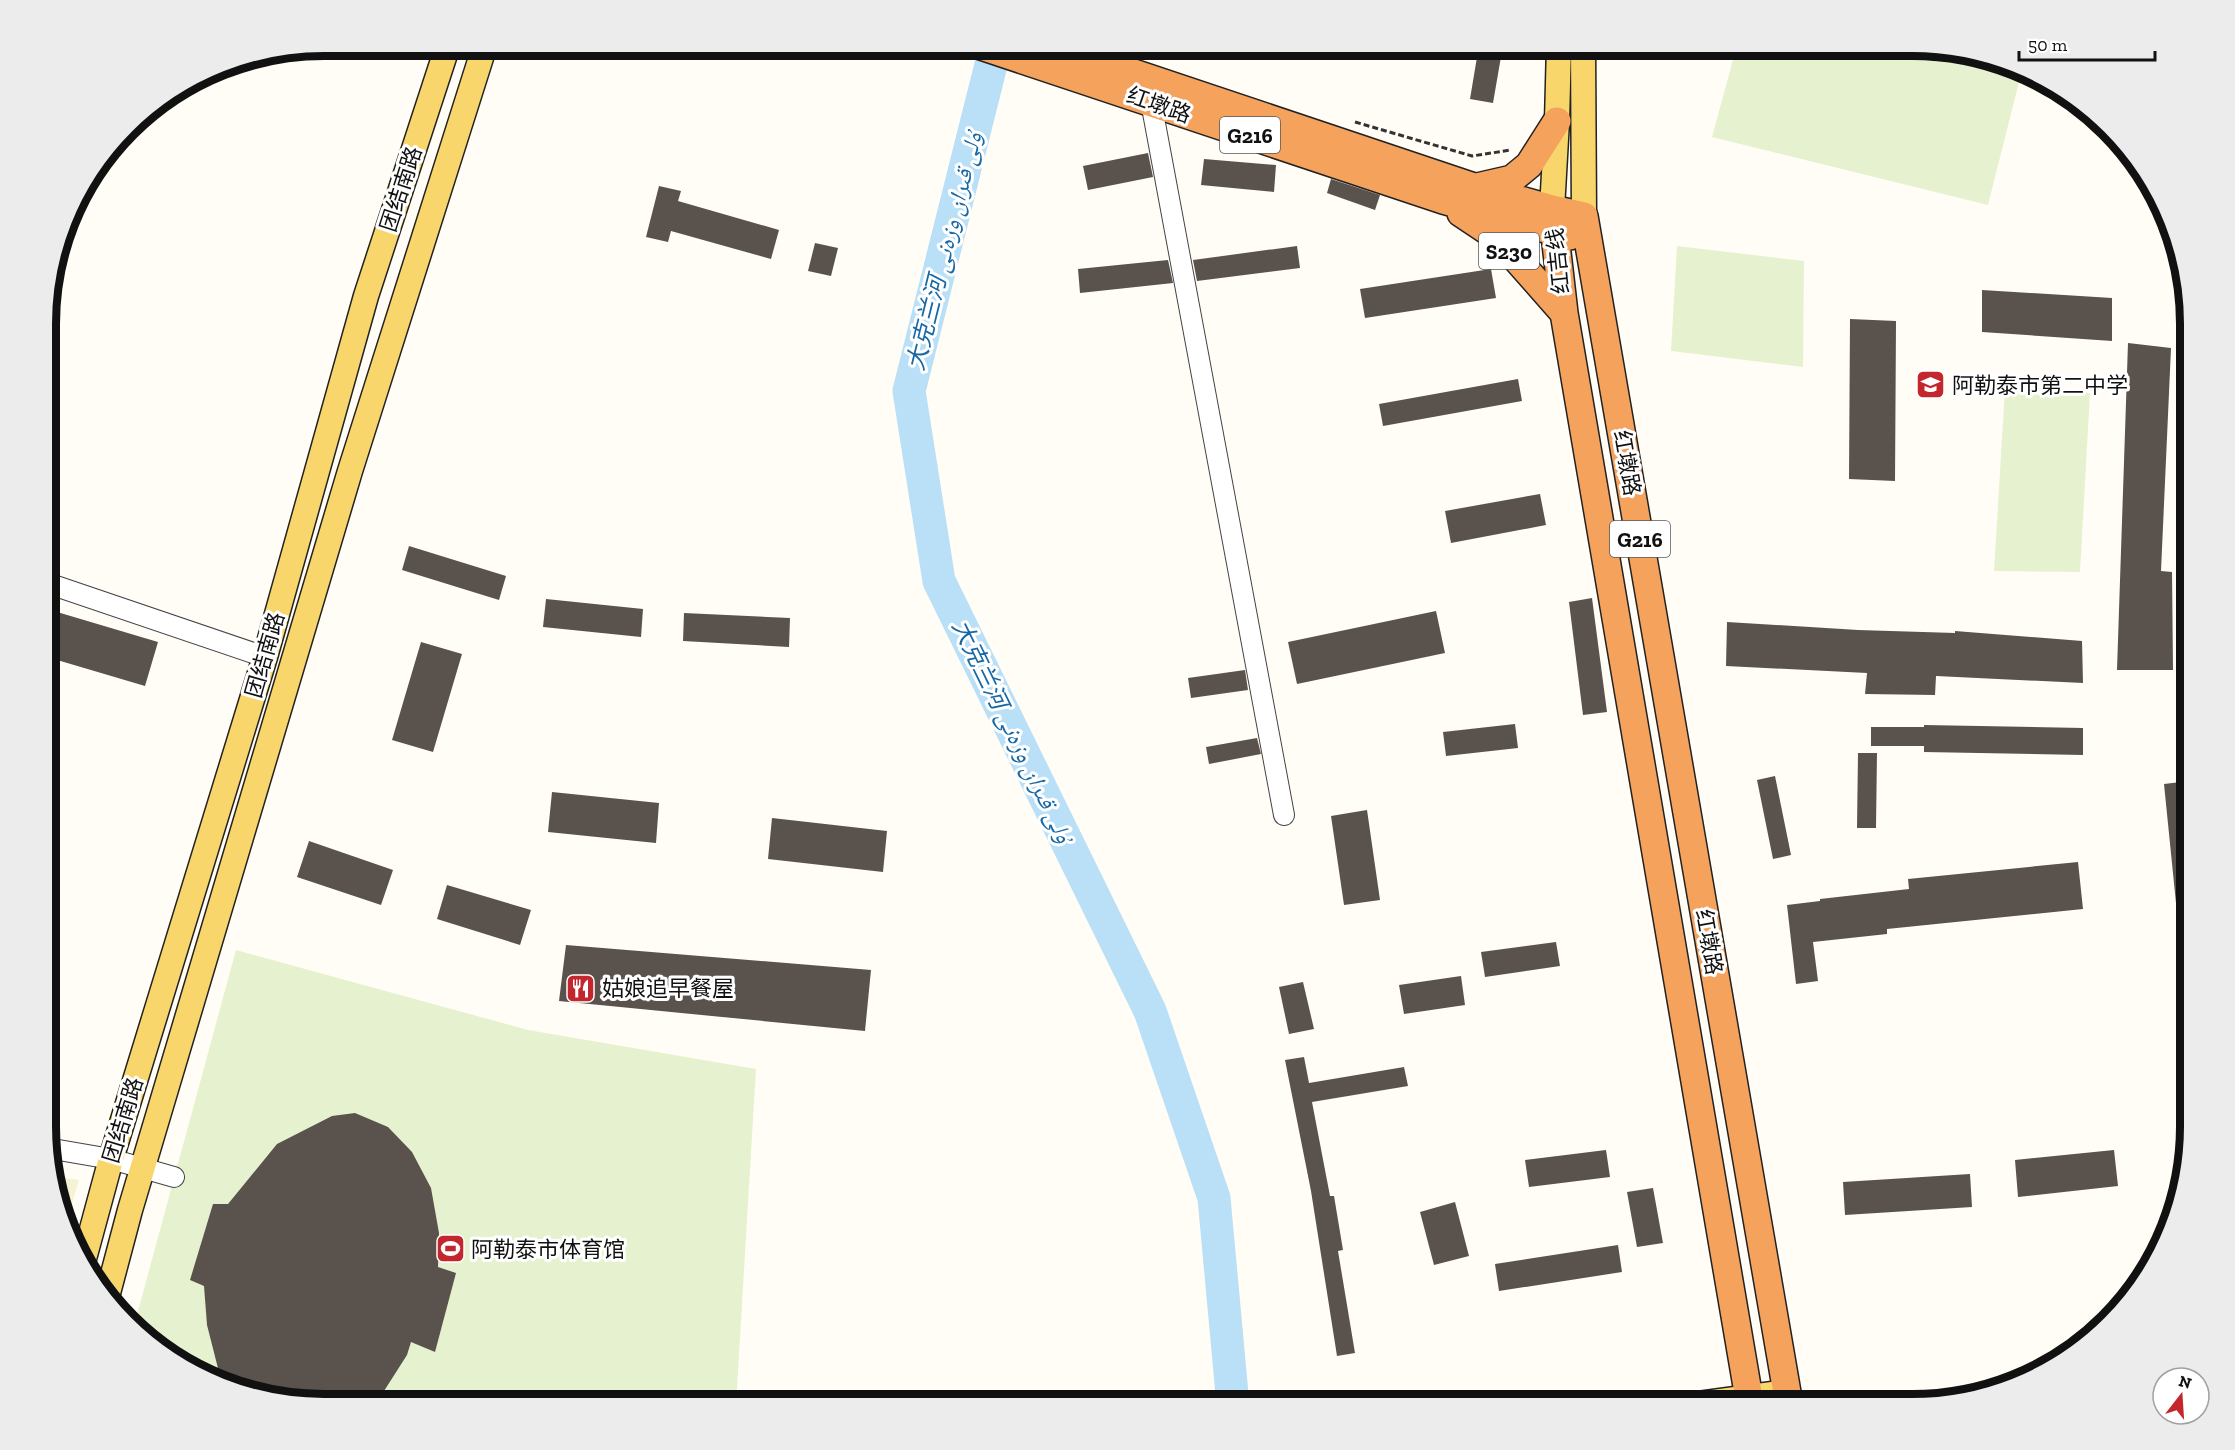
<svg xmlns="http://www.w3.org/2000/svg" width="2235" height="1450" font-family="'Zilla Slab','Noto Naskh Arabic','Noto Sans SC',serif">
	<style>
		.farmland { fill: #f6f3d4 }
		.pitch { fill: #e6f2cf }
		.lines { fill: none; stroke-linecap: round; stroke-linejoin: round }
		.river { stroke: #b9e0f7; stroke-width: 33 }
		.building { fill: #5a524d }
		.minor-casing { stroke: #444; stroke-width: 22 }
		.major-casing { stroke: #222; stroke-width: 27 }
		.highway-casing { stroke: #222; stroke-width: 30 }
		.path { stroke: #333; stroke-width: 3; stroke-dasharray: 6 3; stroke-linecap: butt }
		.minor { stroke: #fff; stroke-width: 20 }
		.major { stroke: #f9d66b; stroke-width: 24 }
		.highway { stroke: #f5a25d; stroke-width: 27 }
		.labels { text-anchor: middle; dominant-baseline: central; stroke-width: 6; stroke-linejoin: round; paint-order: stroke }
		.shield { fill: #fff; stroke: #585858; stroke-width: 1.5 }
		.shield-label { font-size: 21px; font-weight: bold; fill: #111 }
		.street-label { font-size: 22px; fill: #111; stroke: #fff }
		.poi-label { font-size: 22px; fill: #111; stroke: #fff; text-anchor: start }
		.water-label { font-size: 24px; font-style: italic; fill: #1768a6; stroke: #fff }
		.rim { fill: none; stroke: #111; stroke-width: 8 }
	</style>
	<rect width="100%" height="100%" fill="#fffdf5"/>
	<path class="farmland" d="M52 1176 79 1180 67 1220Z"/>
	<path class="pitch" d="M1737 45H1912L2001 60 2022 70 1988 205 1712 137Z
		M1677 246 1804 261 1803 367 1671 351Z
		M2005 389 2090 393 2080 572 1994 571Z
		M236 950 528 1030 756 1069 736 1405H323L234 1390 168 1358 135 1322Z"/>
	<g class="lines">
		<path class="river" d="M996 45 909 391 939 581 1150 1011 1214 1198 1233 1405"/>
	</g>
	<path class="building" d="M1479 45H1503L1493 103 1470 99Z
		M1148 153 1153 177 1088 190 1083 166Z
		M1204 159 1276 165 1274 192 1201 185Z
		M1331 179 1380 195 1375 210 1327 193Z
		M659 186 681 191 678 201 779 230 771 259 671 231 668 242 646 237Z
		M815 243 838 248 831 276 808 271Z
		M1297 246 1300 268 1197 281 1193 260Z
		M1168 260 1173 283 1080 293 1078 269Z
		M1491 269 1496 298 1365 318 1360 289Z
		M1982 290 2112 298V341L1982 332Z
		M1850 319 1896 321 1895 481 1849 479Z
		M2128 343 2171 348 2161 571 2172 572 2173 670H2117Z
		M1518 379 1522 401 1383 426 1379 404Z
		M1540 494 1546 525 1451 543 1445 511Z
		M409 546 506 576 499 600 402 570Z
		M1592 598 1607 712 1583 715 1569 602Z
		M546 599 643 609 641 637 543 627Z
		M47 609 158 642 145 686 47 657Z
		M1436 611 1445 653 1297 684 1288 642Z
		M684 613 790 618 789 647 683 641Z
		M1727 622 1858 630 1955 633V631L2082 641 2083 683 1936 676 1935 695 1865 694 1867 673 1726 666Z
		M421 642 462 654 433 752 392 740Z
		M1245 670 1248 690 1191 698 1188 678Z
		M1515 724 1518 748 1446 756 1443 732Z
		M1924 725 2083 728V755L1924 752V746H1871V727H1924Z
		M1257 738 1261 754 1209 764 1206 747Z
		M1858 753H1877L1876 828H1857Z
		M1775 776 1791 855 1773 859 1757 780Z
		M2189 781V933H2179L2164 784Z
		M552 792 659 803 656 843 548 832Z
		M1367 810 1380 900 1344 905 1331 816Z
		M772 818 887 831 883 872 768 859Z
		M309 841 393 870 381 905 297 877Z
		M2078 862 2083 909 1887 929V934L1813 942 1818 981 1796 984 1787 905 1820 901V899L1909 889 1908 879Z
		M447 885 531 910 520 945 437 919Z
		M1556 942 1560 966 1485 977 1481 952Z
		M566 945 871 970 865 1031 559 1001Z
		M1461 976 1465 1005 1404 1014 1399 985Z
		M1303 982 1314 1029 1289 1034 1279 987Z
		M1304 1057 1309 1083 1404 1067 1408 1086 1312 1102 1330 1196H1334L1343 1250 1338 1251 1355 1353 1337 1356 1311 1191 1285 1060Z
		M355 1113 388 1127 412 1152 431 1188 439 1233 438 1267 456 1273 435 1352 411 1342 407 1355 377 1402 372 1405H323L234 1390 222 1384 207 1325 204 1286 190 1280 213 1204H228L277 1144 332 1116Z
		M1606 1150 1610 1177 1529 1187 1525 1160Z
		M2114 1150 2118 1186 2018 1197 2015 1160Z
		M1970 1174 1972 1207 1845 1215 1843 1182Z
		M1653 1188 1663 1243 1637 1247 1627 1192Z
		M1455 1202 1469 1256 1434 1265 1420 1212Z
		M1618 1245 1622 1272 1499 1291 1495 1264Z"/>
	<g class="lines">
		<defs>
			<path id="minor" d="M1151 102 1284 815
				M47 583 265 657
				M47 1148 111 1159 174 1177"/>
			<path id="major" d="M1583 45 1584 216
				M1552 209 1557 121 1559 45
				M82 1266 111 1159 265 657 366 296 448 45
				M108 1293 130 1210 350 471 485 45
				M1691 1405 1787 1392"/>
			<path id="highway" d="M978 45 1443 200 1570 236
				M1050 45 1474 187 1552 209 1584 216 1789 1404
				M1477 187 1512 179 1529 165 1557 121
				M1552 209 1564 313 1750 1404
				M1461 213 1497 237 1564 313"/>
		</defs>
		<use href="#minor" class="minor-casing"/>
		<use href="#major" class="major-casing"/>
		<use href="#highway" class="highway-casing"/>
		<path class="path" d="M1355 122 1472 156 1511 150"/>
		<use href="#minor" class="minor"/>
		<use href="#major" class="major"/>
		<use href="#highway" class="highway"/>
	</g>
	<defs>
		<symbol id="school-square" viewBox="-11 -11 22 22"><rect x="-9" y="-9" width="18" height="18" rx="4" fill="#c4262e" stroke="#fff"/><path d="M0-5L7-2L0 1L-7-2ZM-4 1L0 2.5L4 1V4Q0 6-4 4Z" fill="#fff"/></symbol>
		<symbol id="restaurant-square" viewBox="-11 -11 22 22"><rect x="-9" y="-9" width="18" height="18" rx="4" fill="#c4262e" stroke="#fff"/><path d="M-5-6h1v4h1v-4h1v4h1v-4h1v5L-1.5 .5V6h-2V.5L-5-1ZM5-6V6H3V1.5H1.5Q1.5-4 5-6Z" fill="#fff"/></symbol>
		<symbol id="stadium-square" viewBox="-11 -11 22 22"><rect x="-9" y="-9" width="18" height="18" rx="4" fill="#c4262e" stroke="#fff"/><path d="M0-5a6.5 5 0 1 0 0 10a6.5 5 0 1 0 0-10ZM-3.5-1.8h7v3.6h-7Z" fill="#fff"/></symbol>
	</defs>
	<g fill-rule="evenodd">
		<use href="#school-square" x="1914" y="368" width="33" height="33"/>
		<use href="#restaurant-square" x="564" y="972" width="33" height="33"/>
		<use href="#stadium-square" x="434" y="1232" width="33" height="33"/>
	</g>
	<g class="labels">
		<g class="shield">
			<rect x="1220" y="117" width="60" height="36" rx="4.5"/>
			<rect x="1479" y="233" width="60" height="36" rx="4.5"/>
			<rect x="1610" y="521" width="60" height="36" rx="4.5"/>
		</g>
		<g class="shield-label">
			<text x="1250" y="135">G216</text>
			<text x="1509" y="251">S230</text>
			<text x="1640" y="539">G216</text>
		</g>
		<g class="street-label">
			<text transform="translate(1159 105) rotate(19)">红墩路</text>
			<text transform="translate(401 189) rotate(-72)">团结南路</text>
			<text transform="translate(1558 261) rotate(-96)">红吉线</text>
			<text transform="translate(1627 463) rotate(80)">红墩路</text>
			<text transform="translate(265 655) rotate(-74)">团结南路</text>
			<text transform="translate(1709 942) rotate(80)">红墩路</text>
			<text transform="translate(123 1120) rotate(-73)">团结南路</text>
		</g>
		<g class="poi-label">
			<text x="1952" y="385">阿勒泰市第二中学</text>
			<text x="602" y="988">姑娘追早餐屋</text>
			<text x="471" y="1249">阿勒泰市体育馆</text>
		</g>
		<g class="water-label">
			<text transform="translate(944 251) rotate(-76)">大克兰河 ۇلى قىران وزەنى</text>
			<text transform="translate(1013 731) rotate(64)">大克兰河 ۇلى قىران وزەنى</text>
		</g>
	</g>
	<path d="M0 0H2235V1450H0ZM324 56H1912A268 268 0 0 1 2180 324V1126A268 268 0 0 1 1912 1394H324A268 268 0 0 1 56 1126V324A268 268 0 0 1 324 56Z" fill="#ececec" fill-rule="evenodd"/>
	<path class="rim" d="M324 56H1912A268 268 0 0 1 2180 324V1126A268 268 0 0 1 1912 1394H324A268 268 0 0 1 56 1126V324A268 268 0 0 1 324 56Z"/>
	<g transform="translate(2181 1396) rotate(17)"><circle r="28" fill="#ffffff" stroke="#a0a0a0" stroke-width="1.5"/>
	<path d="M0-4.5L10 22L0 15L-10 22Z" fill="#c4262e"/>
	<text y="-9" font-size="16" font-weight="bold" text-anchor="middle" fill="#111111">N</text>
	</g>
	<path d="M2019 51v9h136v-9" fill="none" stroke="#111111" stroke-width="3"/>
	<text x="2028" y="51" font-size="18" fill="#111111" stroke="#ffffff" stroke-width="4.5" paint-order="stroke">50 m</text>
</svg>
